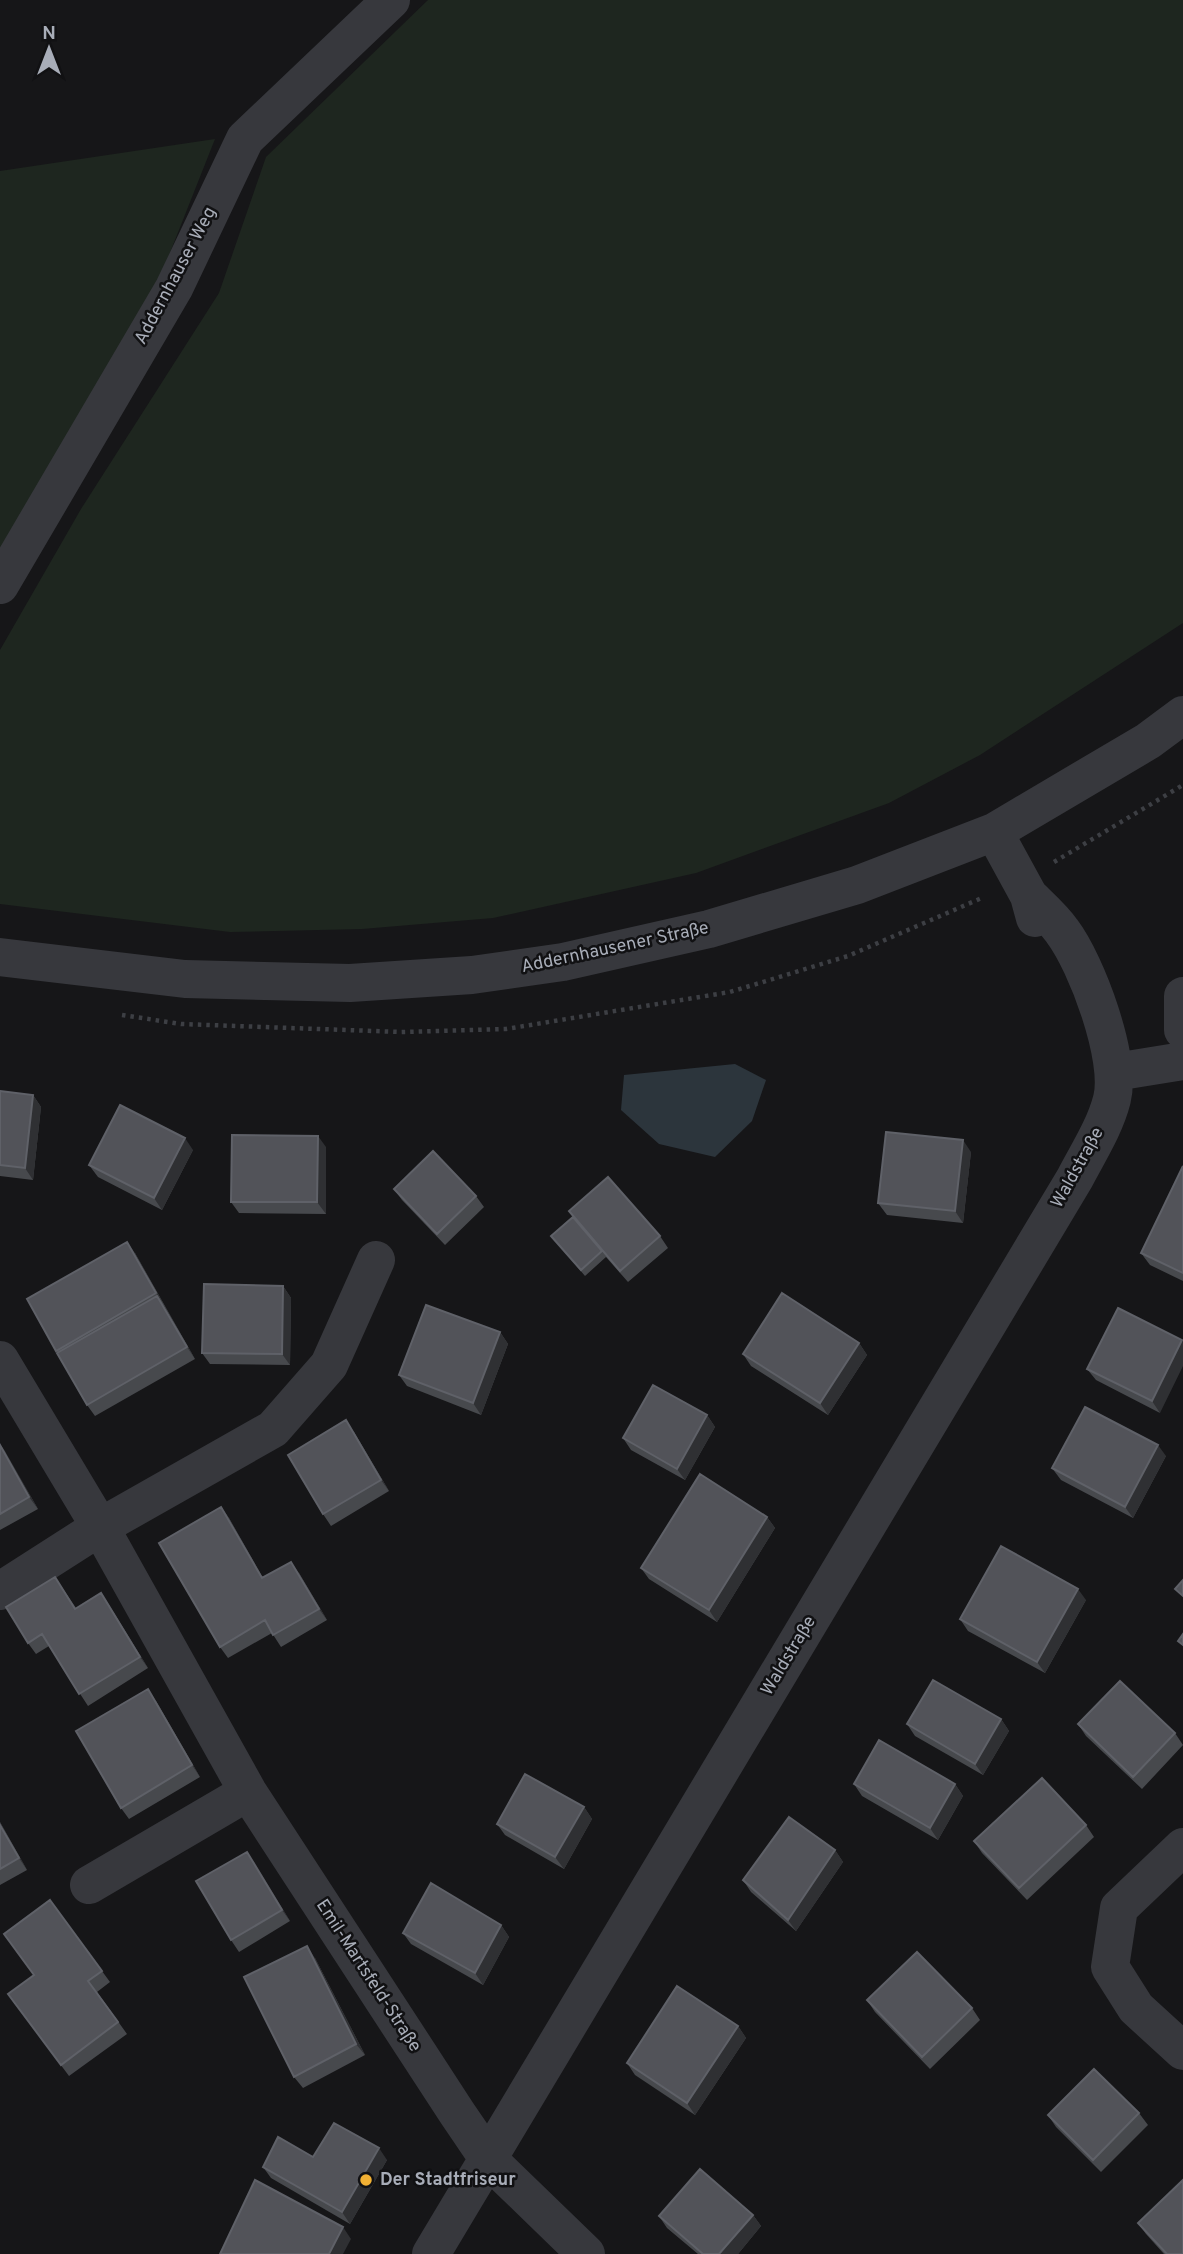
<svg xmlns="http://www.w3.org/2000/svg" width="1183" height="2254" font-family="Overpass,sans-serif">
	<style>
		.green { fill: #1e261f }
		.water { fill: #2c353c }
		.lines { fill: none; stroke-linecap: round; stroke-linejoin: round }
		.path { stroke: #3d3f44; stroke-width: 4.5; stroke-dasharray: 3.5 5; stroke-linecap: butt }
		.minor { stroke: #37383d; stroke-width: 38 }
		.wall { fill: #47494d }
		.shaded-wall { fill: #2f3033 }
		.building { fill: #525359; stroke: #5f6168; stroke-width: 2 }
		.poi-dot { fill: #f2b134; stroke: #111113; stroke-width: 2.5 }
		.labels { text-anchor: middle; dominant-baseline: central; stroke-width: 5; stroke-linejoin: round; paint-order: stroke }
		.street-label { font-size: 18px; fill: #a8adb8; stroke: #111113 }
		.poi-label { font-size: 18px; font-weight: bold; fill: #a8adb8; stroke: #111113; text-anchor: start }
	</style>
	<rect width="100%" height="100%" fill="#161618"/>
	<path class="green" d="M428 0H1183V623L980 755 889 803 696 873 493 918 362 929 230 932 0 904V650L81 509 219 293 266 157Z
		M215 139 152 298 0 552V171Z"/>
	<path class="water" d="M735 1064 766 1080 752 1121 715 1157 659 1144 621 1110 624 1075Z"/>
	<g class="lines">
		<path class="path" d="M1054 862 1183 785
			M122 1015 181 1024 401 1032 506 1029 730 992 848 956 984 897"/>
		<path class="minor" d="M0 585 174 288 245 139 391 0
			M994 832 1029 896 1035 918
			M0 957 185 979 350 983 472 975 563 962 709 929 857 885 994 832 1148 741 1183 715
			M1183 996V1030
			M1115 1072 1183 1061
			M0 1360 100 1527 248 1792 457 2113 489 2160 586 2254
			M0 1591 100 1527 273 1429 329 1365 376 1260
			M1183 1847 1119 1908 1110 1967 1136 2008 1183 2051
			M89 1885 248 1792
			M431 2254 1075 1178C1088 1153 1105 1127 1112 1099 1122 1059 1087 964 1062 931 1053 918 1040 907 1029 896"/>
	</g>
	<path class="wall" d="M0 1091 33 1095 41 1107 33 1180 0 1176Z
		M326 1147V1214L239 1213 231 1202Z
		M193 1150 162 1210 98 1177 89 1165Z
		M971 1152 963 1223 887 1215 878 1203Z
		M1183 1166V1281L1150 1265 1141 1253Z
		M394 1189 476 1196 484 1207 445 1245 402 1200Z
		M569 1211 660 1236 668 1248 628 1282 606 1257 585 1276 551 1236 573 1217Z
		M135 1253 195 1359 95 1416 87 1405 27 1299Z
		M283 1286 291 1298 290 1365 210 1364 202 1353Z
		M1118 1308 1160 1413 1096 1380 1087 1369Z
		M500 1332 508 1344 481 1415 407 1386 399 1375Z
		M859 1343 867 1355 828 1415 751 1366 743 1354Z
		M707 1415 715 1427 685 1480 631 1450 623 1438Z
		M354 1432 389 1491 331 1526 323 1514Z
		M0 1444 38 1509 0 1530Z
		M1166 1456 1133 1518 1061 1480 1052 1468Z
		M221 1507 229 1518 263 1578 299 1573 327 1620 281 1647 272 1633 228 1658 220 1647Z
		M767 1517 775 1528 717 1622 649 1579 641 1568Z
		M55 1577 76 1608 109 1605 148 1668 88 1706 49 1646 36 1654 28 1643Z
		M1086 1600 1045 1673 968 1631 960 1619Z
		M156 1701 200 1777 129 1819 121 1808Z
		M1001 1719 1009 1731 983 1775 915 1736 907 1724Z
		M1078 1724 1175 1733 1183 1745 1142 1789 1086 1736Z
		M854 1784H955L963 1796 938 1840 862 1796Z
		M584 1807 592 1819 564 1869 505 1835 497 1824Z
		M0 1822 27 1870 0 1885Z
		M1086 1825 1094 1837 1027 1900 982 1853 974 1841Z
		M835 1850 843 1862 796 1931 751 1892 743 1880Z
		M247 1852 290 1921 239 1952 231 1940Z
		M50 1900 110 1982 97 1992 127 2034 69 2076 8 1994 34 1975Z
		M501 1925 509 1937 483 1985 411 1944 403 1933Z
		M315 1958 365 2055 303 2088 294 2077Z
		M867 2000 972 2008 980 2020 930 2069 875 2012Z
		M738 2026 746 2038 695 2115 635 2075 627 2063Z
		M1139 2113 1148 2125 1101 2172 1056 2127 1048 2115Z
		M313 2157 387 2160 350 2224 271 2178 263 2167Z
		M753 2215 761 2226 738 2254H698L667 2228 659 2216Z
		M1138 2223 1183 2254H1164L1146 2234Z"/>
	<path class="shaded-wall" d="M33 1095 41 1107 33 1180 25 1168Z
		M318 1136 326 1147V1214L317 1202Z
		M185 1138 193 1150 162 1210 154 1198Z
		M963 1140 971 1152 963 1223 955 1211Z
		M127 1242 135 1253 164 1305 156 1293Z
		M283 1286 291 1298 290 1365 282 1354Z
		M157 1296 165 1307 195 1359 187 1347Z
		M500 1332 508 1344 481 1415 473 1403Z
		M1182 1340 1183 1342V1366L1160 1413 1152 1401Z
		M859 1343 867 1355 828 1415 820 1403Z
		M707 1415 715 1427 685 1480 677 1469Z
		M346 1420 354 1432 389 1491 381 1480Z
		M0 1444 5 1451 38 1509 29 1497Z
		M1158 1445 1166 1456 1133 1518 1125 1507Z
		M221 1507 229 1518 270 1590 262 1578Z
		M767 1517 775 1528 717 1622 709 1610Z
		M291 1562 299 1573 327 1620 319 1609Z
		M1078 1589 1086 1600 1045 1673 1037 1662Z
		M101 1593 109 1605 148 1668 140 1657Z
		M148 1689 156 1701 200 1777 192 1765Z
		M1001 1719 1009 1731 983 1775 975 1764Z
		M955 1784 963 1796 938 1840 930 1828Z
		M584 1807 592 1819 564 1869 555 1857Z
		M0 1822 27 1870 19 1858 0 1825Z
		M835 1850 843 1862 796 1931 788 1920Z
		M247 1852 255 1863 290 1921 282 1910Z
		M501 1925 509 1937 483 1985 475 1973Z
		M307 1946 315 1958 365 2055 356 2044Z
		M738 2026 746 2038 695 2115 687 2103Z
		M379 2148 387 2160 350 2224 342 2212Z
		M753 2215 761 2226 738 2254H719Z
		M343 2227 351 2239 343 2254H329Z"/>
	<path class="building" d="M0 1091 33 1095 25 1168 0 1165Z
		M120 1105 185 1138 154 1198 89 1165Z
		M886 1132 963 1140 955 1211 878 1203Z
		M232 1135 318 1136 317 1202H231Z
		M433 1151 476 1196 437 1234 394 1189Z
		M1183 1166V1273L1141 1253Z
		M608 1177 660 1236 620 1271 569 1211Z
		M573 1217 602 1251 581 1270 551 1236Z
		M127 1242 156 1293 56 1351 27 1299Z
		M204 1284 283 1286 282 1354 202 1353Z
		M782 1293 859 1343 820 1403 743 1354Z
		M157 1296 187 1347 87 1405 57 1353Z
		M426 1305 500 1332 473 1403 399 1375Z
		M1118 1308 1182 1340 1152 1401 1087 1369Z
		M653 1385 707 1415 677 1469 623 1438Z
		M1085 1407 1158 1445 1125 1507 1052 1468Z
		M346 1420 381 1480 323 1514 288 1455Z
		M0 1445 29 1497 0 1514Z
		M700 1474 767 1517 709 1610 641 1568Z
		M221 1507 262 1578 291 1562 319 1609 273 1635 265 1620 220 1647 159 1543Z
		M1001 1546 1078 1589 1037 1662 960 1619Z
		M55 1577 75 1609 101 1593 140 1657 79 1694 42 1634 28 1643 6 1607Z
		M1183 1580V1596L1175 1589Z
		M1183 1634V1645L1178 1641Z
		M933 1680 1001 1719 975 1764 907 1724Z
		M1120 1681 1175 1733 1133 1777 1078 1724Z
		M148 1689 192 1765 121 1808 76 1731Z
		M879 1740 955 1784 930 1828 854 1784Z
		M525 1774 584 1807 555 1857 497 1824Z
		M1042 1778 1086 1825 1019 1888 974 1841Z
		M789 1817 835 1850 788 1920 743 1880Z
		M0 1825 19 1858 0 1869Z
		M247 1852 282 1910 231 1940 196 1881Z
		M431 1883 501 1925 475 1973 403 1933Z
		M50 1900 102 1971 88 1981 118 2022 61 2065 8 1994 34 1975 4 1934Z
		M307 1946 356 2044 294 2077 244 1977Z
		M917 1952 972 2008 922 2057 867 2000Z
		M677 1986 738 2026 687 2103 627 2063Z
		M1094 2069 1139 2113 1093 2160 1048 2115Z
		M334 2123 379 2148 342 2212 263 2167 278 2137 313 2157Z
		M700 2169 753 2215 719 2254H703L659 2216Z
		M255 2180 343 2227 329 2254H220Z
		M1183 2180V2254H1167L1138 2223Z"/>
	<circle class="poi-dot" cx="366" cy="2180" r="7"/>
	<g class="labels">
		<g class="street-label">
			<text transform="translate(176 276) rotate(-62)">Addernhauser Weg</text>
			<text transform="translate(615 948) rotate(-12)">Addernhausener Straße</text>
			<text transform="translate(1078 1168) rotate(-61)">Waldstraße</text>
			<text transform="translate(789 1656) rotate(-59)">Waldstraße</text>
			<text transform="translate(368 1976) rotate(57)">Emil-Martsfeld-Straße</text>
		</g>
		<g class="poi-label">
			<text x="380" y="2180">Der Stadtfriseur</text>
		</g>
	</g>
	<g transform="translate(49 49)" stroke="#111113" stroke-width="5" paint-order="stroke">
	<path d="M0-5L12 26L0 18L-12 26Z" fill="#a8adb8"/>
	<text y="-10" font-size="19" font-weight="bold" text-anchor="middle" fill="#a8adb8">N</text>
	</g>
</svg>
